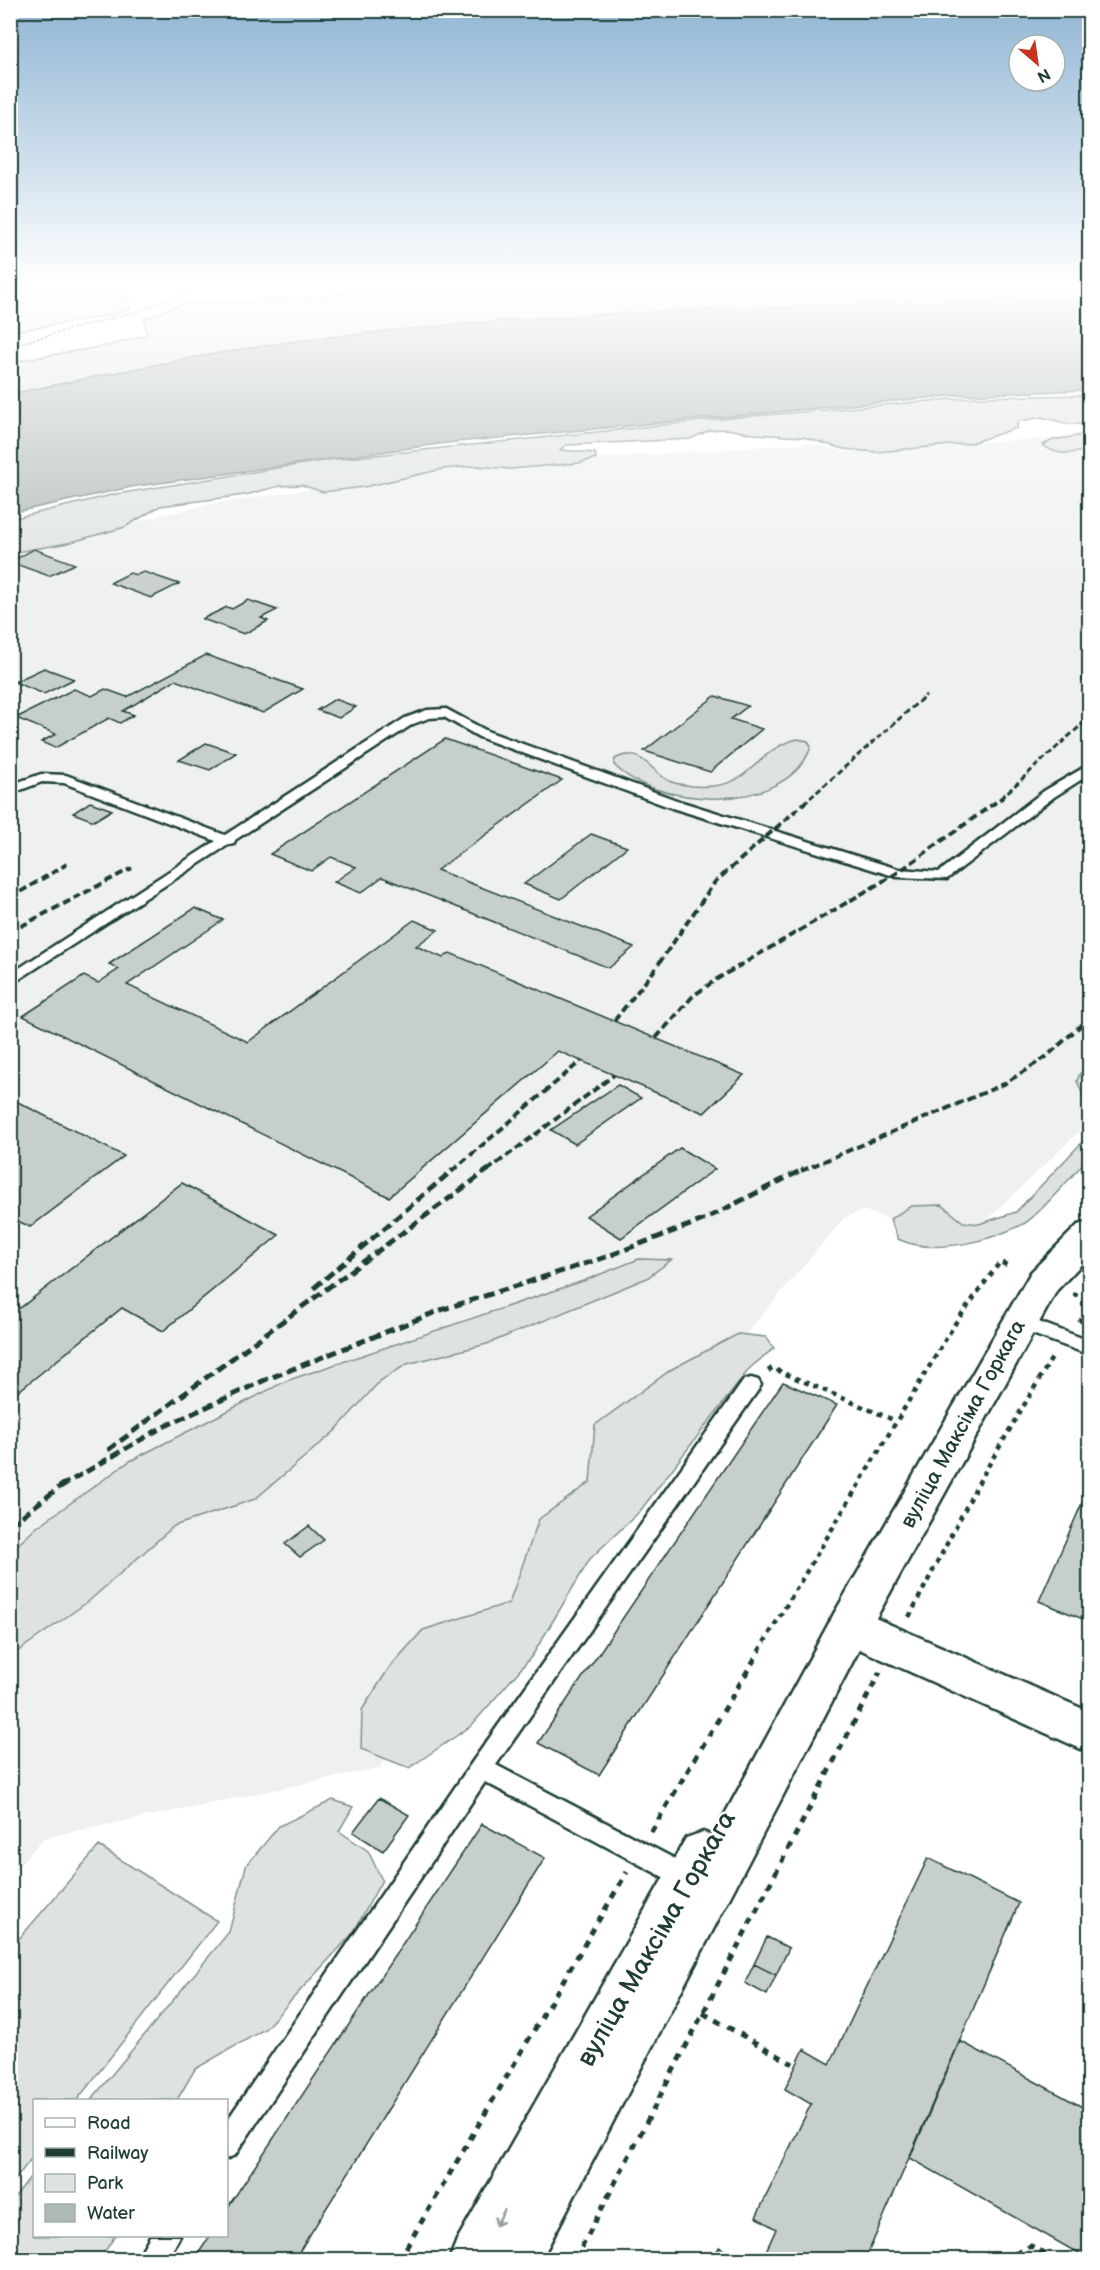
<svg xmlns="http://www.w3.org/2000/svg" width="1100" height="2270" font-family="'Balsamiq Sans',sans-serif">
	<style>
		.built { fill: #eef1f0 }
		.green { fill: #dee3e2; stroke: #7e908b; stroke-width: 1.5 }
		.water { fill: #afbab7; stroke: #758883; stroke-width: 1.5 }
		.building { fill: #c7cfcc; stroke: #1f3d34; stroke-width: 1.5 }
		.lines { fill: none; stroke-linecap: round; stroke-linejoin: round }
		.lane-casing { stroke: #1f3d34; stroke-width: 5 }
		.street-casing { stroke: #1f3d34; stroke-width: 5 }
		.secondary-casing { stroke: #1f3d34; stroke-width: 5 }
		.path-far2 { stroke: #1f3d34; stroke-width: 2; stroke-dasharray: 2 2; stroke-linecap: butt }
		.path-far1 { stroke: #1f3d34; stroke-width: 4.5; stroke-dasharray: 5 5; stroke-linecap: butt }
		.path { stroke: #1f3d34; stroke-width: 5; stroke-dasharray: 7 7; stroke-linecap: butt }
		.lane { fill: #fff; fill-rule: evenodd }
		.street { fill: #fff; fill-rule: evenodd }
		.secondary { fill: #fff; fill-rule: evenodd }
		.rail-far2 { stroke: #1f3d34; stroke-width: 3; stroke-dasharray: 6 3; stroke-linecap: butt }
		.rail-far1 { stroke: #1f3d34; stroke-width: 4; stroke-dasharray: 8 4; stroke-linecap: butt }
		.rail { stroke: #1f3d34; stroke-width: 5; stroke-dasharray: 10 5; stroke-linecap: butt }
		.oneway { stroke: #8f9e9a }
		.labels { text-anchor: middle; dominant-baseline: central; stroke-width: 5; stroke-linejoin: round; paint-order: stroke }
		.street-label { font-size: 21px; fill: #1f3d34; stroke: #fff }
		.near-street-label { font-size: 26px; fill: #1f3d34; stroke: #fff }
	</style>
	<rect width="100%" height="100%" fill="#fff"/>
	<filter id="ink" filterUnits="userSpaceOnUse"><feTurbulence type="fractalNoise" baseFrequency=".0167" numOctaves="2"/><feDisplacementMap in="SourceGraphic" scale="12" xChannelSelector="R" yChannelSelector="G"/><feConvolveMatrix kernelMatrix="1 2 1 2 8 2 1 2 1" color-interpolation-filters="sRGB"/></filter>
	<g filter="url(#ink)">
		<path class="built" d="M1034 439 1089 440V1122L983 1224 947 1239 863 1210 844 1218 379 1768 43 1838 11 1875V559L62 540 205 505 435 470 810 443 844 452Z"/>
		<path class="green" d="M385 284H1089V298L787 307 517 321 135 369 11 394V362L110 345 147 335 144 319 184 303 316 298Z
			M40 289 126 294 131 309 101 317 11 332V294Z
			M1089 395V420L1085 424H1068L1041 417 1017 422V428L971 443 877 452 843 449 803 437 754 434 727 429 710 430 690 439 566 445 560 450 595 453 596 458 580 463 510 469 476 466 443 469 364 487 323 492 302 485 280 486 245 495 160 506 125 527 68 543 11 553V519L116 494 328 460 720 419 976 397Z
			M1089 434V450C1072 453 1058 457 1043 445L1053 440Z
			M797 739 808 741 811 747C787 815 658 809 614 765L615 759C639 745 650 770 669 781 675 784 685 785 692 786 754 792 750 752 797 739Z
			M1089 1068V1157C1075 1172 1040 1214 1025 1223 992 1241 933 1256 898 1239L890 1219 911 1206 942 1205 963 1222 979 1224 1016 1212 1088 1136 1089 1109 1077 1081 1080 1073Z
			M639 1259 671 1260 647 1278 487 1344 407 1364 380 1381 334 1432 255 1499 174 1526 89 1601 11 1656V1551L37 1527 130 1461 286 1381 583 1281Z
			M738 1334 766 1337 774 1348 750 1368 640 1511 590 1559 532 1656 471 1726 409 1768 361 1749 362 1710 389 1668 423 1630 509 1603 539 1519 590 1482 595 1425 672 1369Z
			M333 1800 353 1807 339 1831 368 1851 382 1880 353 1933 265 2029 195 2069 177 2100H91L229 1932 246 1866 279 1826Z
			M99 1846 217 1921 77 2100H34V2155L11 2185V1948Z
			M34 2172V2236H115L100 2259H11V2202Z"/>
		<path class="water" d="M1089 298V390L959 395 446 443 131 487 11 513V394C108 374 206 353 305 340 565 308 828 306 1089 298Z"/>
		<path class="building" d="M34 549 75 564 49 576 10 562Z
			M144 572 179 584 151 598 110 583 130 573 136 575Z
			M248 600 277 610 261 618 268 621 244 634 202 619 227 607 232 609Z
			M206 655 303 689 263 713 175 680 123 711 134 715 120 723 109 718 55 748 41 742 56 734 16 718 74 689 92 696 105 689 127 697Z
			M44 668 74 679 44 694 14 682Z
			M715 696 748 706 731 719 762 729 710 772 644 751Z
			M335 699 356 707 339 718 317 710Z
			M445 739 562 780 437 870 634 947 609 968 382 877 361 893 334 882 356 867 331 857 311 871 270 854Z
			M206 743 236 753 210 770 179 760Z
			M90 802 112 810 94 821 73 813Z
			M591 834 627 847 561 899 524 884Z
			M195 908 223 920 127 985 248 1042 414 920 438 930 416 946 443 958 450 953 744 1075 704 1113 558 1051 389 1197 23 1016 84 976 98 983 119 969 109 964Z
			M618 1085 641 1098 575 1144 551 1130Z
			M10 1098 124 1156 30 1227 10 1217Z
			M680 1148 715 1169 621 1238 586 1216Z
			M182 1183 279 1235 163 1331 122 1308 10 1398V1302L20 1308Z
			M783 1382 837 1405 599 1775 538 1743Z
			M1090 1485V1622L1039 1601Z
			M309 1526 324 1540 300 1557 285 1544Z
			M379 1798 409 1815 383 1851 353 1832Z
			M482 1824 545 1858 294 2260H194L210 2236H226V2210Z
			M928 1858 1019 1903 865 2260H762L776 2229 756 2217 811 2104 785 2089 804 2049 830 2064Z
			M767 1937 789 1948 776 1975 754 1964Z
			M754 1964 776 1975 767 1995 745 1983Z
			M960 2041 1090 2111V2260L910 2158Z
			M719 2247 739 2260H713Z"/>
		<g class="lines">
			<defs>
				<path id="lane" d="M1086 671H1090V683L1084 680Z
					M446 709 487 731 682 802 898 869 939 872 1044 791 1090 764V774L1054 797 947 879 897 877 672 808 479 737 444 717 429 718 413 724 235 840 234 844 228 845 10 985V974L216 841 64 783 42 782 10 794V785L41 774 66 775 225 835 405 718 427 710Z
					M1020 1315 1090 1341V1355L1013 1327 1011 1322 1013 1317Z
					M751 1378 758 1380 761 1385 758 1390 496 1765 696 1870 700 1878 696 1886 688 1889 680 1886 485 1782 235 2155 226 2159V2122L473 1761 744 1380Z
					M150 2236H180L167 2260H136Z"/>
				<path id="street" d="M850 1607 1090 1712V1753L835 1638 829 1625 835 1612Z"/>
				<path id="secondary" d="M1090 1221V1255L1057 1290 865 1638 541 2260H449L457 2240 686 1838 703 1832 713 1836 835 1612 1031 1272 1078 1225Z"/>
			</defs>
			<use href="#lane" class="lane-casing"/>
			<use href="#street" class="street-casing"/>
			<use href="#secondary" class="secondary-casing"/>
			<path class="path-far2" d="M10 346 145 309 201 284"/>
			<path class="path-far1" d="M1073 1294 1090 1301
				M1079 1322 1090 1310
				M768 1371 772 1368 896 1421
				M909 1617 980 1480 1053 1356
				M759 1651 956 1322 1000 1262 1009 1266"/>
			<path class="path" d="M651 1832 760 1650
				M703 2013 793 2064
				M399 2260 627 1872
				M575 2260 880 1672
				M1002 2260 1031 2246 1059 2260"/>
			<use href="#lane" class="lane"/>
			<use href="#street" class="street"/>
			<use href="#secondary" class="secondary"/>
			<path class="rail-far2" d="M810 798 926 695
				M1001 798 1090 717"/>
			<path class="rail-far1" d="M10 898 67 864
				M10 932 132 868
				M614 1021 653 972 715 882 811 797
				M656 1038 693 996 717 979 897 873 1003 797
				M452 1171 581 1061
				M487 1171 614 1075
				M801 1171 1004 1084 1046 1057 1090 1017"/>
			<path class="rail" d="M314 1288 454 1169
				M108 1450 489 1169
				M60 1487 161 1428 265 1380 441 1310 603 1258 703 1220 804 1169
				M10 1525 65 1483"/>
		</g>
		<defs><path id="oneway-shaft" d="M-6 0H5M1.5-3L5.5 0L1.5 3" fill="none" stroke-width="1.6" stroke-linecap="round" stroke-linejoin="round" transform="scale(1.5)"/></defs>
		<use class="oneway" href="#oneway-shaft" transform="translate(500 2218) rotate(119)"/>
	</g>
	<linearGradient id="sky" x2="0" y2="1"><stop stop-color="#91b6d4"/><stop offset="0.47" stop-color="#fff"/><stop offset="1" stop-color="#fff" stop-opacity="0"/></linearGradient>
	<rect width="1100" height="602" fill="url(#sky)"/>
	<g class="labels">
		<g class="street-label">
			<text transform="translate(963 1424) rotate(-61)">вуліца Максіма Горкага</text>
		</g>
		<g class="near-street-label">
			<text transform="translate(657 1939) rotate(-60)">вуліца Максіма Горкага</text>
		</g>
	</g>
	<rect width="1100" height="2270" fill="none" stroke="#fff" stroke-width="36"/>
	<rect x="18" y="18" width="1064" height="2234" fill="none" stroke="#1f3d34" stroke-width="2" filter="url(#ink)"/>
	<rect x="33" y="2099" width="195" height="138" fill="#ffffff" stroke="#a5b1ae" stroke-width="1.5"/>
	<rect x="45" y="2118" width="30" height="9" fill="#ffffff" stroke="#a5b1ae" stroke-width="1.5"/>
	<text x="87" y="2129" font-size="18" fill="#1f3d34">Road</text>
	<rect x="45" y="2148" width="30" height="9" fill="#1f3d34" stroke="#a5b1ae" stroke-width="1.5"/>
	<text x="87" y="2159" font-size="18" fill="#1f3d34">Railway</text>
	<rect x="45" y="2174" width="30" height="18" fill="#dee3e2" stroke="#a5b1ae" stroke-width="1.5"/>
	<text x="87" y="2189" font-size="18" fill="#1f3d34">Park</text>
	<rect x="45" y="2204" width="30" height="18" fill="#afbab7" stroke="#a5b1ae" stroke-width="1.5"/>
	<text x="87" y="2219" font-size="18" fill="#1f3d34">Water</text>
	<g transform="translate(1037 63) rotate(151)"><circle r="28" fill="#ffffff" stroke="#a5b1ae" stroke-width="1.5"/>
	<path d="M0-4.5L10 22L0 15L-10 22Z" fill="#c8321e"/>
	<text y="-9" font-size="16" font-weight="bold" text-anchor="middle" fill="#1f3d34">N</text>
	</g>
</svg>
